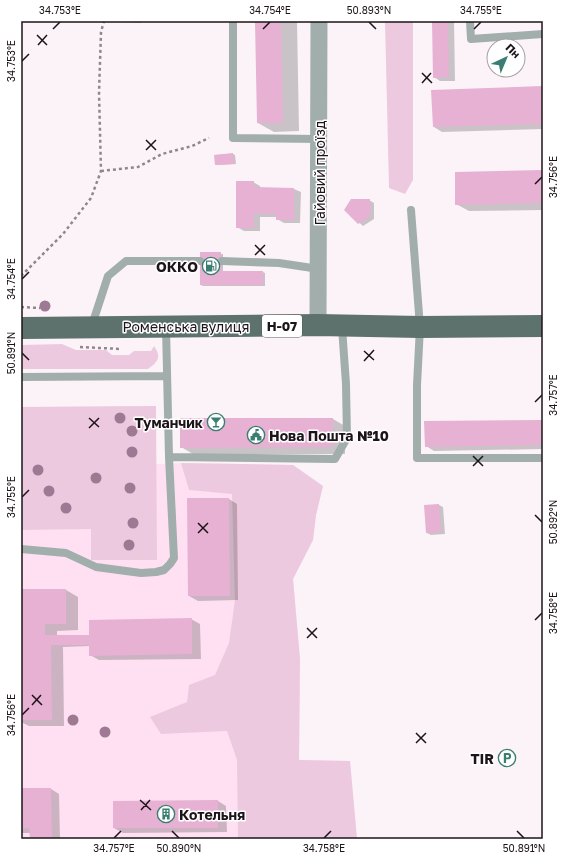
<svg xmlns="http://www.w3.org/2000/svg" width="564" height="860" font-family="'Golos Text',sans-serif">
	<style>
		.built { fill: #fee0f2 }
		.green { fill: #edc9df }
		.shadow { fill: #0003 }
		.building { fill: #e6b1d2 }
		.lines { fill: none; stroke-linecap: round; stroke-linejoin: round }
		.path { stroke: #90878c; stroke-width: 2.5; stroke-dasharray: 3 3; stroke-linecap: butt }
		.service { stroke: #a2aeab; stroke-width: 8 }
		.minor { stroke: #a2aeab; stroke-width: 17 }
		.primary { stroke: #5d726d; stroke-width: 22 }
		.tree { fill: #9f7994 }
		.ticks { fill: none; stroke: #1c1419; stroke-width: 1.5 }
		.labels { text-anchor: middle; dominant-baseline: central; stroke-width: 3; stroke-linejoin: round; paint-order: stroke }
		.shield { fill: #fff; stroke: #605a5e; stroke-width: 1 }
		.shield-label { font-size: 13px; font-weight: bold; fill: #1c1419 }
		.street-label { font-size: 14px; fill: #1c1419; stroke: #fff }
		.poi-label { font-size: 14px; font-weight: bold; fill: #1c1419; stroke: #fff; text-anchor: end }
		.neatline { fill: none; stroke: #1c1419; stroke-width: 1.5 }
		.ticks-label { font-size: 10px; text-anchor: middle; fill: #1c1419 }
	</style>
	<rect width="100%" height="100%" fill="#fcf3f8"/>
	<path class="built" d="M156 406V464L181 463 293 465 323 486 316 515 313 540 293 579 300 659 299 760 350 761 357 839H21V407Z"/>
	<path class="green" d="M385 21H413V180L405 194 389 188Z
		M62 344 76 350H106L112 355H129L134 351H151L154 346C162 357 158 362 148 369H21V345Z
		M156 406 157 560H91V529L21 530V407Z
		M181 463 293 465 323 486 316 515 313 540 293 579 300 659 299 760 350 761 357 839H238L237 760 227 731 161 734 150 717 187 702 189 685 215 675 229 643 235 600 232 494 189 490Z"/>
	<path class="shadow" d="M118 21H141V23L120 22Z
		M256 21H297L299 131 274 132 258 123Z
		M433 21H454L455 81H440L434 77Z
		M543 87V129L442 132 434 127Z
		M233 154 235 155 236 164 218 165 216 164 215 155Z
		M543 171V210L469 211 456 204Z
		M253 182 260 186V188L294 189 301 192 300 223H284L277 219V217H260V231H244L237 227Z
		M369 200 374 203V219L363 226 345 210Z
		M201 253 223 254V272H263L265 273V286H203L201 285Z
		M333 419 345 426V454H193L181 447Z
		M543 421V449L434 451 426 446Z
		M229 499 237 504 238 600 198 601 189 596Z
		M439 505 443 507 445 534 431 535 427 533Z
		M21 590H66L78 597V630L57 631V636H90L191 619 200 624 201 659 99 660 90 655V646L63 647 64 726H29L21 722Z
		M21 789H51L59 794 60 839H31L30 833H21Z
		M218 801 226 806 227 832 123 833 114 828Z"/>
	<path class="building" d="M255 21H281L283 123H257Z
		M432 21H448L449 77 433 78Z
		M543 86V124L433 127 431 90Z
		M233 153 234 164 215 165 214 155Z
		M543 170V203L455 205V172Z
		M236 181H254V187L294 188V220H276V214L254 213V228H236Z
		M351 199H370V217L358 224 344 210Z
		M200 252H221V271H263V285H200Z
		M180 418H333V447L180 448Z
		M543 420V445L425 447 424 421Z
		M187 498H229L230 596H188Z
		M439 504 441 532 426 533 424 505Z
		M21 589H66V624H45V635H89V620L192 618V654L89 656V645H51L52 720H21Z
		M21 788H51L52 839H30L29 828 21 829Z
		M218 800V828H113V801Z"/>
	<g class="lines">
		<path class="path" d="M101 171 138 167 162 154 192 146 209 138
			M21 276 63 234 91 198 101 171 99 93 101 32 104 21
			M21 307 40 308
			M80 347 121 349"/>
		<path class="service" d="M233 21V138L319 139
			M470 21 471 39 543 34
			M411 210 420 327 417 385V458H543
			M222 261 279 263 319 269
			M92 325 108 276 126 261H200
			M166 328 169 457 335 459 347 438 346 384 342 327
			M21 377 166 376
			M21 549 66 553 96 567 141 573 156 572 164 570 170 564 174 558 169 457"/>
		<path class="minor" d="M318 325 319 21"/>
		<path class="primary" d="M21 328 318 325 420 327 543 326"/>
	</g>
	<g class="tree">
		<circle cx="45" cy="306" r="5.5"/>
		<circle cx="120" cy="418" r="5.5"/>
		<circle cx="132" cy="431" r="5.5"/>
		<circle cx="132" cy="452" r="5.5"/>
		<circle cx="38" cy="470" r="5.5"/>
		<circle cx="96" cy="478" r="5.5"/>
		<circle cx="130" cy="488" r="5.5"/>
		<circle cx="49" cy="491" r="5.5"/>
		<circle cx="66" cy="508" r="5.5"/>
		<circle cx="133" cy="523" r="5.5"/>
		<circle cx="129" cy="545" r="5.5"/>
		<circle cx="73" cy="720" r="5.5"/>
		<circle cx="105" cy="732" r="5.5"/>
	</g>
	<path class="ticks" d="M369 22 376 29M53 29 60 22M263 29 270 22M474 29 481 22M37 35 47 45M38 45 47 35M22 61 29 54M422 73 432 83M422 83 431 73M146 140 156 150M146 150 156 140M535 184 542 177M255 245 265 255M255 255 265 245M22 279 29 272M364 351 374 360M22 353 29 360M364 361 374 350M535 402 542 395M89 418 99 427M89 428 99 418M473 456 483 466M473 466 483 456M22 497 29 490M535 515 542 522M198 523 208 533M198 533 208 523M535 620 542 613M307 628 317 638M307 638 317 628M32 695 42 705M32 705 41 695M22 715 29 708M416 733 426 743M416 743 426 733M140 800 151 810M141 810 150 800M172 831 179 838M517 831 524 838M114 838 121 831M324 838 331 831"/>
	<defs>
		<symbol id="fuel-ring" viewBox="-11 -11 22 22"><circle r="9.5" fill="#fff" stroke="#3b7e71" stroke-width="1.5"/><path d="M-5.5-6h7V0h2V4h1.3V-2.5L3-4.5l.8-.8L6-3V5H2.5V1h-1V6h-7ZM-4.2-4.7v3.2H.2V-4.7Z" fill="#3b7e71"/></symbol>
		<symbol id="bar-ring" viewBox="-11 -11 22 22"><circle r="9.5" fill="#fff" stroke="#3b7e71" stroke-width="1.5"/><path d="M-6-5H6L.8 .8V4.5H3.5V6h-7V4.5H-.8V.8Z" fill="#3b7e71"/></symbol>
		<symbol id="civic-ring" viewBox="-11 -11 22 22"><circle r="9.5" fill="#fff" stroke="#3b7e71" stroke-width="1.5"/><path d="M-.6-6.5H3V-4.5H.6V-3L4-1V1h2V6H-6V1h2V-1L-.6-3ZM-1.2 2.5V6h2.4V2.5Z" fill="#3b7e71"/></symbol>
		<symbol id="parking-ring" viewBox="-11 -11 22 22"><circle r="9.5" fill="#fff" stroke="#3b7e71" stroke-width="1.5"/><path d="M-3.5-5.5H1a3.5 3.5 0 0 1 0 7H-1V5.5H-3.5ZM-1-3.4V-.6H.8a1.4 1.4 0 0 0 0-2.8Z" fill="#3b7e71"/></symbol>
		<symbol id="building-ring" viewBox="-11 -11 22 22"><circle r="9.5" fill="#fff" stroke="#3b7e71" stroke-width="1.5"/><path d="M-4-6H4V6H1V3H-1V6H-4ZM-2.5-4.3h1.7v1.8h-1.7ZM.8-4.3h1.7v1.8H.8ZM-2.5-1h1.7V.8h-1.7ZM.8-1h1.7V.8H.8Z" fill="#3b7e71"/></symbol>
	</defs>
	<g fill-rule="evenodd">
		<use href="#fuel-ring" x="201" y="256" width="20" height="20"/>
		<use href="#bar-ring" x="206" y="412" width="20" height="20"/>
		<use href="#civic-ring" x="246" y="425" width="20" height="20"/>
		<use href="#parking-ring" x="497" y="748" width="20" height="20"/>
		<use href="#building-ring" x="156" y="804" width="20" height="20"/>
	</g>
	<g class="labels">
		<rect class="shield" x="262" y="315" width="40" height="22" rx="3"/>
		<g class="shield-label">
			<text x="282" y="326">Н-07</text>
		</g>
		<g class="street-label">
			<text transform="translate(319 173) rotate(-90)">Гайовий проїзд</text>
			<text x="186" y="326">Роменська вулиця</text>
		</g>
		<g class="poi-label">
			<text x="198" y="266">ОККО</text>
			<text x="203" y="422">Туманчик</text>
			<text x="269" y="435" text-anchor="start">Нова Пошта №10</text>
			<text x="494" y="758">TIR</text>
			<text x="179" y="814" text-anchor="start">Котельня</text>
		</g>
	</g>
	<rect width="564" height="860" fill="none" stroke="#ffffff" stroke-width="44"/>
	<g transform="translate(506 58) rotate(44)"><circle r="19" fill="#ffffff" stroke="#a4a1a3"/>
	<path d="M0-3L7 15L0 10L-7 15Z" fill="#3b7e71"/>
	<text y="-6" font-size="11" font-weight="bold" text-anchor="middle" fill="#1c1419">Пн</text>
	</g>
	<rect x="22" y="22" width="520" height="816" class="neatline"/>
	<g class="ticks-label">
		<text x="60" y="14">34.753°E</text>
		<text x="270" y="14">34.754°E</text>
		<text x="369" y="14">50.893°N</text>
		<text x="481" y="14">34.755°E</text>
		<text transform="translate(11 61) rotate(-90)" y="4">34.753°E</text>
		<text transform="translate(553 177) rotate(-90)" y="4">34.756°E</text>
		<text transform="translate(11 279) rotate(-90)" y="4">34.754°E</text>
		<text transform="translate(11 353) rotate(-90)" y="4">50.891°N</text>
		<text transform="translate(553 395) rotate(-90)" y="4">34.757°E</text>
		<text transform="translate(11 497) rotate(-90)" y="4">34.755°E</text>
		<text transform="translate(553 522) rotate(-90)" y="4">50.892°N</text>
		<text transform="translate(553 613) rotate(-90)" y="4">34.758°E</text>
		<text transform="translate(11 715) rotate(-90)" y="4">34.756°E</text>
		<text x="114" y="852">34.757°E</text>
		<text x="179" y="852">50.890°N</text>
		<text x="324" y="852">34.758°E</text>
		<text x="524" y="852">50.891°N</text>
	</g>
</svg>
